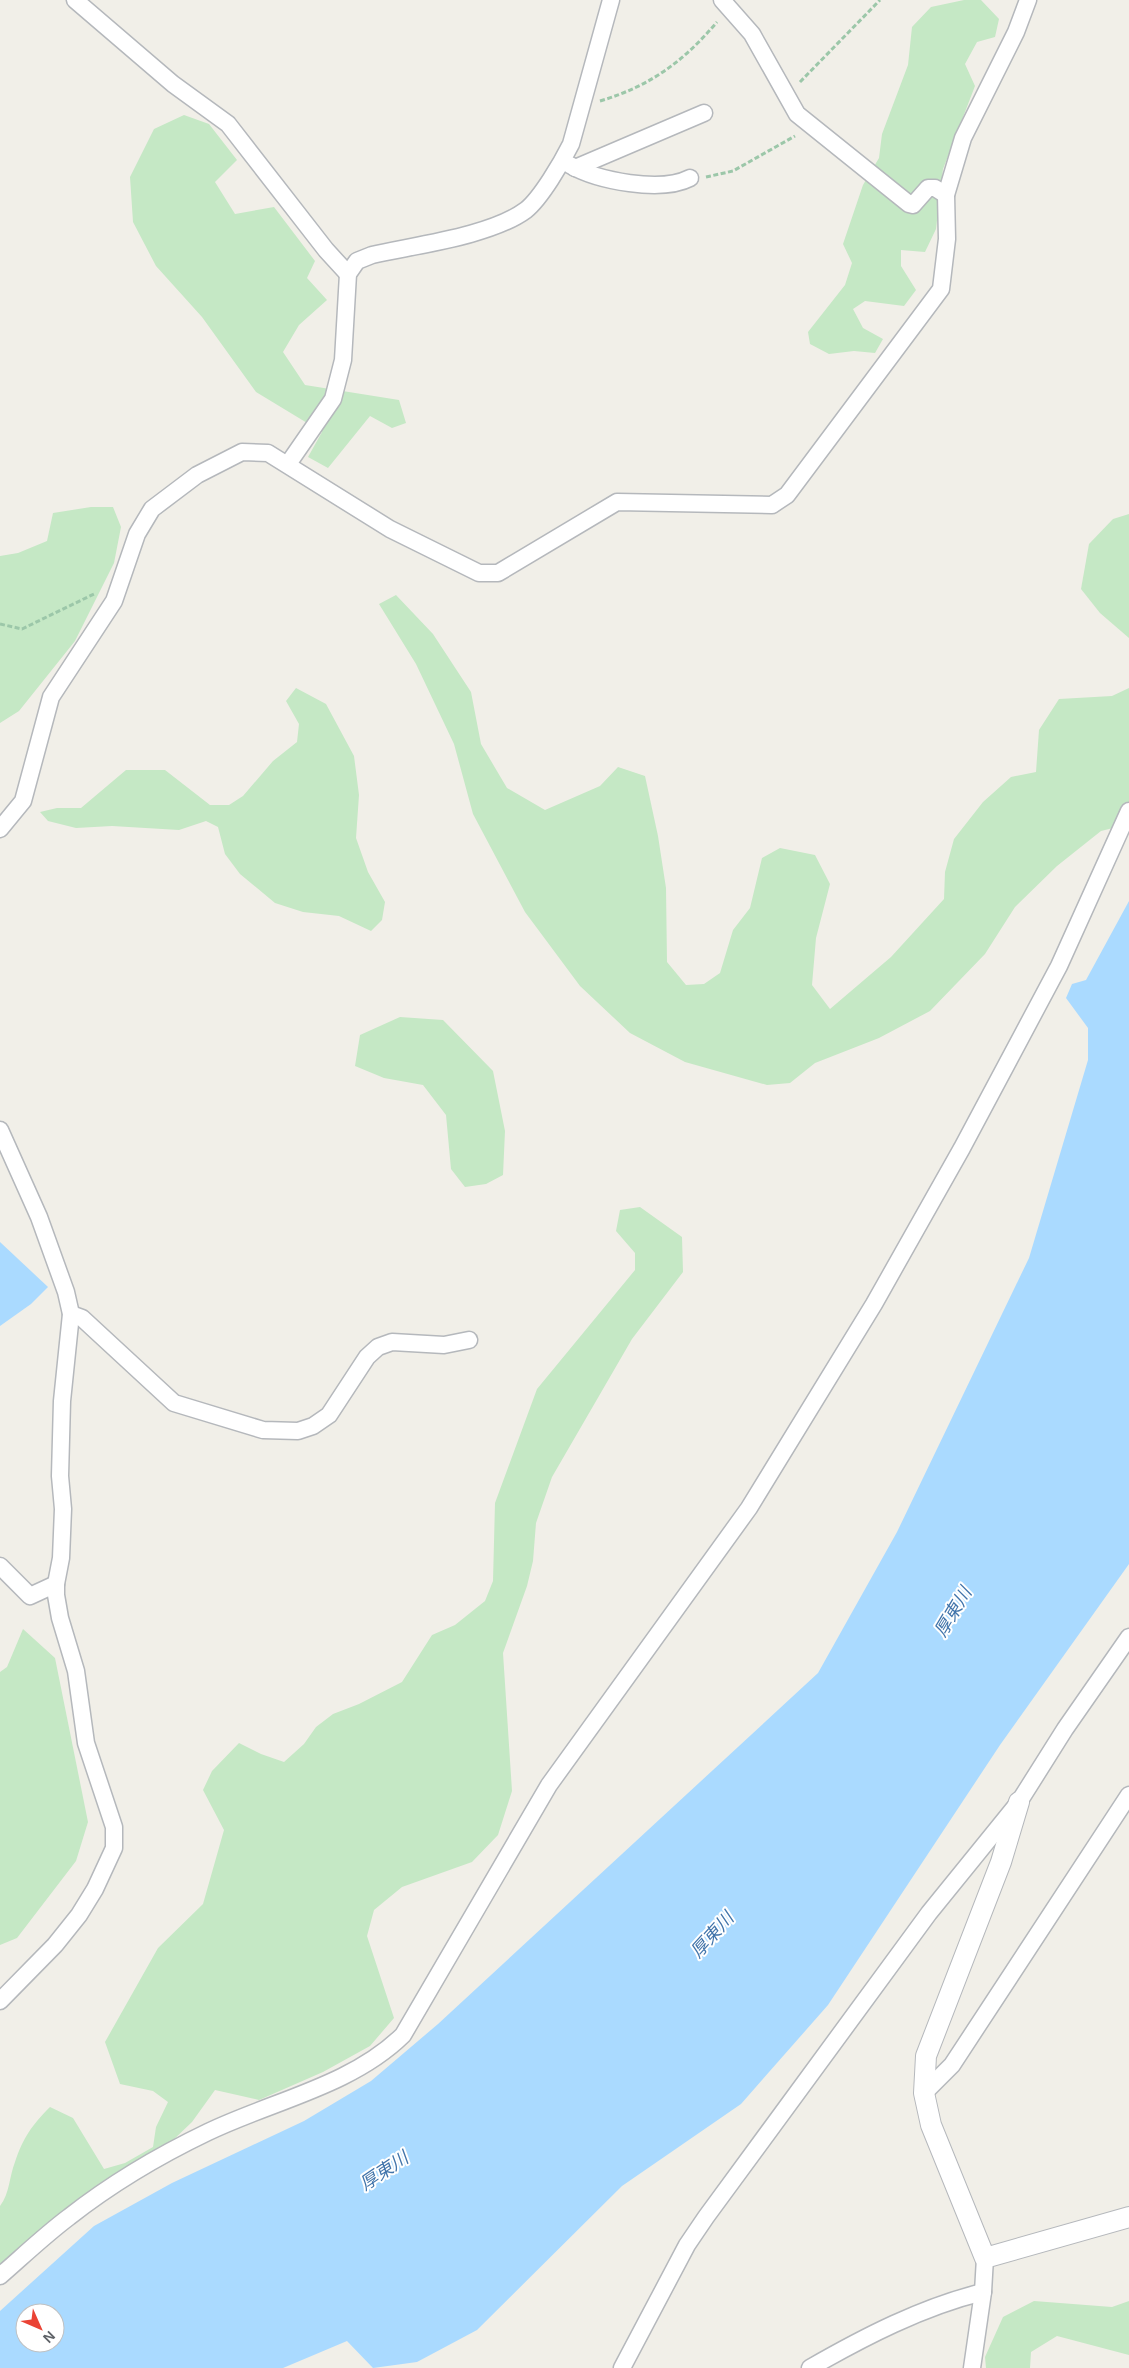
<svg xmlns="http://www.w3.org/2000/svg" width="1129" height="2368" font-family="Arial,'Noto Sans JP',sans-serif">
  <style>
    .green { fill: #c5e8c5 }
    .water { fill: #aadaff; fill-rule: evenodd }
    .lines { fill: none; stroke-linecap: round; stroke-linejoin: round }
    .minor-casing { stroke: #b5b8bc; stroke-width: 19 }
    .tertiary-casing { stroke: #b5b8bc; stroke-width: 22 }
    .path { stroke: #9cc7a9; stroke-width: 3; stroke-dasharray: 5 2.5; stroke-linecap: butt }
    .minor { stroke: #fff; stroke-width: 16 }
    .tertiary { stroke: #fff; stroke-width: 20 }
    .labels { text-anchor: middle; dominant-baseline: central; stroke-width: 4; stroke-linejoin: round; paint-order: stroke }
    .water-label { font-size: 18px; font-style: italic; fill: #4174aa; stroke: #fff }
  </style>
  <rect width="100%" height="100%" fill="#f1efe8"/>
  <g class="green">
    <polygon points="964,0 981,0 999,19 995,37 977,42 965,64 975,86 943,169 936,229 925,252 901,250 901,266 916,290 904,306 865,301 853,309 863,328 883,339 875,353 854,351 829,354 810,344 808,332 845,285 852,263 843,244 863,185 879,158 882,134 908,65 912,27 931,7"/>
    <polygon points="184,115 209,124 237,160 215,182 235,214 274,207 315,261 307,278 327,300 299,325 283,352 305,385 399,400 406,423 392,428 370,416 328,468 308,457 322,432 256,392 202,317 156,266 133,222 130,177 154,129"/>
    <polygon points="91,507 113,507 121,527 114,563 75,641 19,711 0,723 0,556 18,553 47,541 53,513"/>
    <polygon points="1129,514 1129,638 1100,613 1081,589 1089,544 1113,519"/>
    <polygon points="396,595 433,634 471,692 481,744 507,788 545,810 600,786 618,767 645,776 658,836 666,888 667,962 686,985 704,984 720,973 733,930 750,908 762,858 780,848 815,855 830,884 816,938 812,985 830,1009 891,957 944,899 945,872 954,839 983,802 1011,777 1036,772 1039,730 1059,699 1112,696 1129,688 1129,824 1101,831 1057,866 1015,907 985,954 930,1011 879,1038 815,1063 790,1083 767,1085 685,1062 630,1033 580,986 525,912 473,814 454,744 416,664 379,604"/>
    <polygon points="296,688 326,704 354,756 359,795 356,838 368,872 385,902 382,920 371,931 339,916 303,912 275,903 240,874 225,854 218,827 206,821 179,830 112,826 76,828 48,821 40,812 57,808 81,808 126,770 165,770 210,805 229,805 243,796 273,761 297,742 299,724 286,701"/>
    <polygon points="400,1017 443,1020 493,1071 505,1131 503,1175 486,1184 465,1187 451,1169 446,1115 423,1085 384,1078 355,1066 360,1035"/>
    <path d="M640 1207 682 1237 683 1272 632 1339 552 1477 536 1523 533 1561 527 1586 503 1653 512 1791 498 1835 472 1862 402 1887 374 1910 367 1936 394 2018 370 2046 323 2072 259 2100 215 2090 192 2122 169 2144 0 2268V2206C10 2193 9 2177 15 2162 23 2138 32 2125 50 2107L73 2118 104 2169 125 2163 153 2147 156 2127 168 2102 153 2091 120 2084 105 2042 158 1948 203 1904 224 1830 203 1790 212 1771 239 1743 261 1754 284 1762 304 1744 316 1727 333 1714 359 1704 402 1682 432 1635 455 1625 485 1601 493 1581 495 1503 537 1389 635 1270V1253L616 1231 620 1210Z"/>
    <polygon points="23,1629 55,1658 88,1822 76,1861 17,1938 0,1945 0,1672 7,1667"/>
    <polygon points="1034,2301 1112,2307 1129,2301 1129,2355 1057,2336 1031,2352 1030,2368 986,2368 985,2357 1003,2317"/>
  </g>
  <g class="water">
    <path d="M1129 901V1564L1000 1745 828 2005 741 2104 622 2186 477 2330 417 2362 373 2368 347 2341 283 2368H0V2311L94 2226 172 2183 304 2121 371 2081 438 2024 818 1673 897 1532 1029 1258 1088 1060V1028L1066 998 1072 984 1086 980ZM25 2313H55V2343H25Z"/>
    <polygon points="0,1242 48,1287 31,1304 0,1326"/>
  </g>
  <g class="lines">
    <g class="minor-casing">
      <g id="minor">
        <polyline points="75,0 173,84 228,124 326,250 348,274"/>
        <polyline points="722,0 752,34 797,114 909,204 913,205 928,188 935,188 946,195"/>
        <path d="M570 165C598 181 661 193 690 178"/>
        <polyline points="575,168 704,113"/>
        <path d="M288 464 333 399 343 360 348 274 357 261 372 255C416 245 491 236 526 210 541 198 562 162 571 144L611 0"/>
        <polyline points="0,829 23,801 51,697 114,601 137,534 152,509 197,475 242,452 268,453 390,529 479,573 498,573 617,502 772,505 787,495 941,289 947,239 946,195 963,138 1016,32 1028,0"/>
        <polyline points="0,1130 39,1217 66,1292 71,1314 62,1401 60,1476 63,1509 61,1558 56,1584 56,1595 60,1618 76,1671 86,1743 114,1827 114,1848 95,1889 79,1915 55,1945 0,2001"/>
        <polyline points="71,1314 82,1318 174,1403 263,1430 298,1431 313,1426 329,1415 367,1357 378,1347 392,1342 444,1345 469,1340"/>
        <polyline points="0,1566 30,1596 56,1584"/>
        <polyline points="924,2093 952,2065 1129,1795"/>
        <path d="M0 2276C23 2256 45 2235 69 2217 111 2184 160 2155 208 2132 272 2101 351 2086 403 2035L549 1785 749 1508 874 1304 962 1148 1059 966 1129 811"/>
        <polyline points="622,2368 687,2245 706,2217 929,1913 1019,1802 1065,1729 1129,1637"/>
        <path d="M810 2368C864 2337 922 2307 983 2292"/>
        <polyline points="972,2368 983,2292 985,2258"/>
      </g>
    </g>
    <g class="tertiary-casing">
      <polyline id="tertiary" points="1019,1802 1001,1862 926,2056 924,2093 931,2125 985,2258 1129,2217"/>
    </g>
    <g class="path">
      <polyline points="800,82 880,0"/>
      <path d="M600 101C650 86 683 62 717 22"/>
      <polyline points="706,177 733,171 795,136"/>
      <polyline points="0,624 22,629 96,593"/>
    </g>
    <use href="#minor" class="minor"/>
    <use href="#tertiary" class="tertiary"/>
  </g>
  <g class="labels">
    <g class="water-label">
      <text transform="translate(953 1612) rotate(-59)">厚東川</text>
      <text transform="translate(712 1935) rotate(-48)">厚東川</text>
      <text transform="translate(384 2171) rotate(-34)">厚東川</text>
    </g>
  </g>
  <g transform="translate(40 2328) rotate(135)"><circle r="24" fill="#ffffff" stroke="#bfc1c3"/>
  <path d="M0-4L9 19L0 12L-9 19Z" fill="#ea4335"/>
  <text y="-8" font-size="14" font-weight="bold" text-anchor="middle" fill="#5f6368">N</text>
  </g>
</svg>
